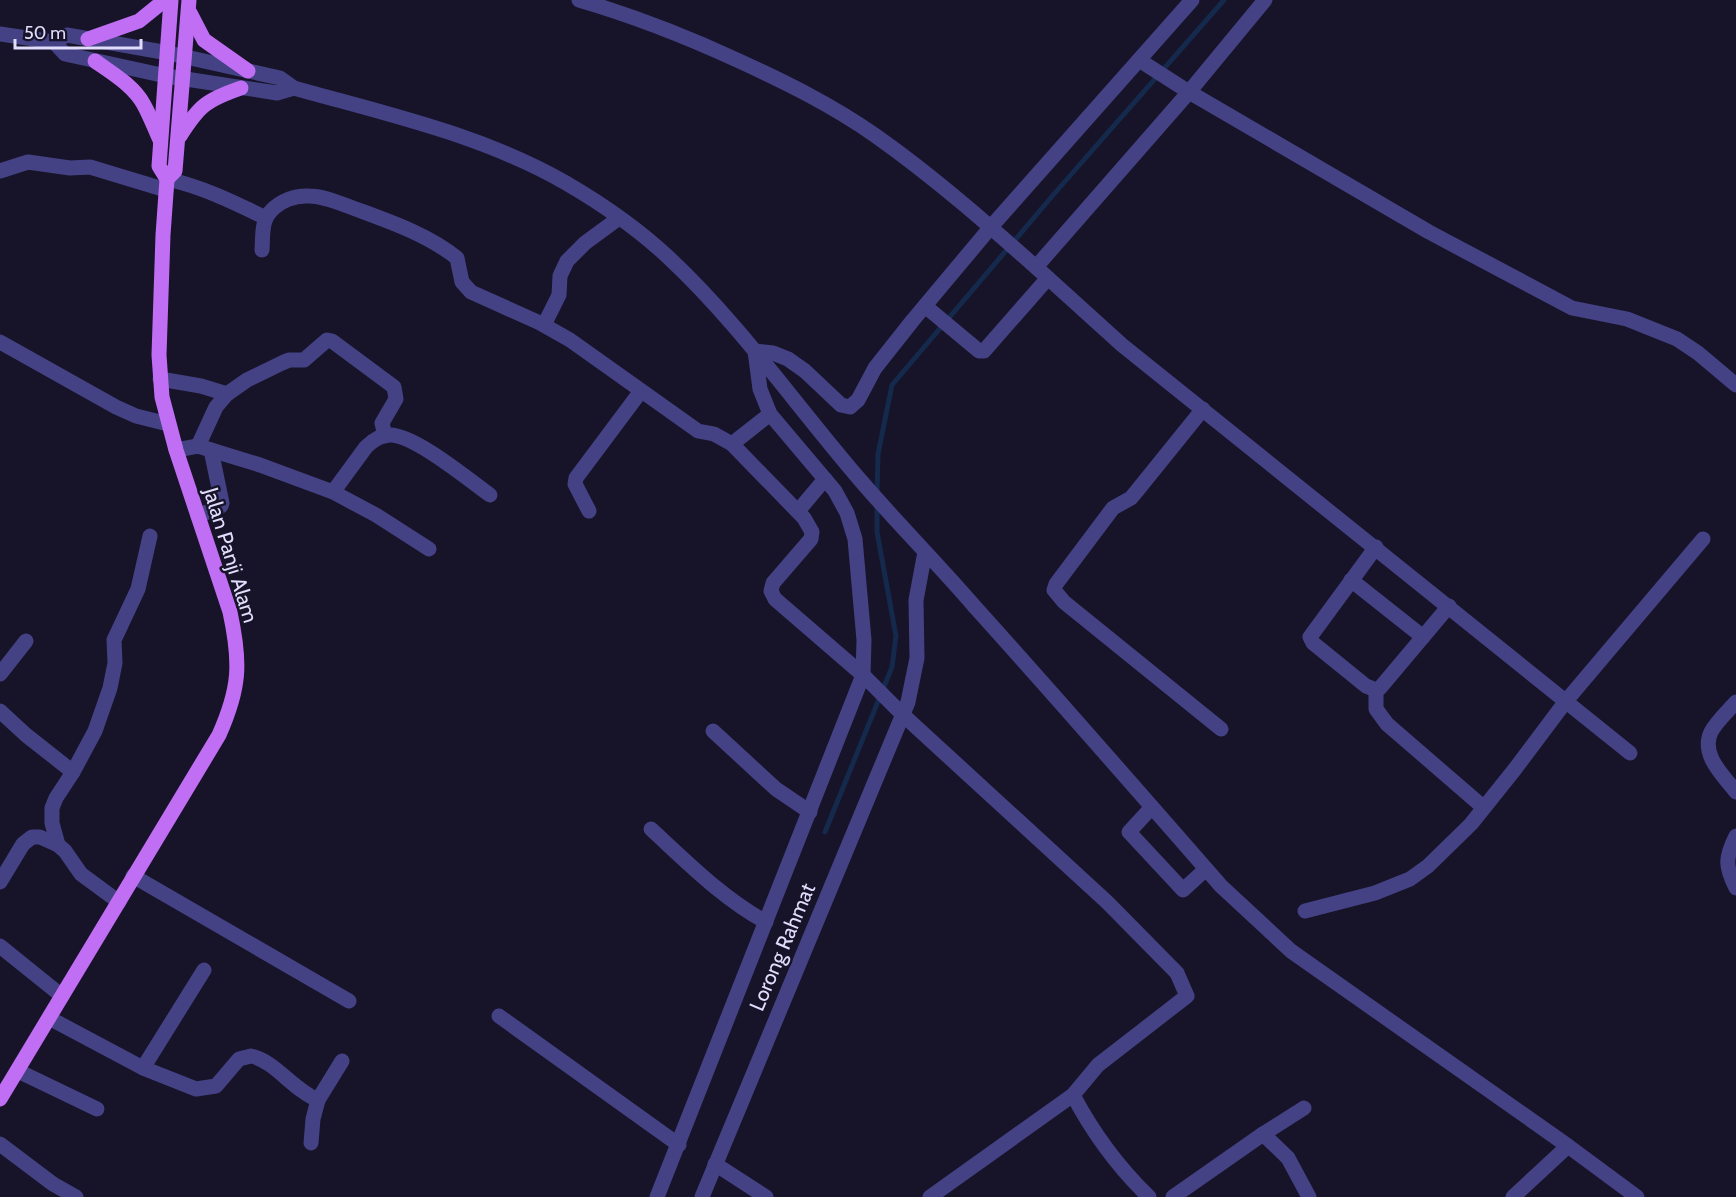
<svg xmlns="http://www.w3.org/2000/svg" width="1736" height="1197" font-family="Cabin,sans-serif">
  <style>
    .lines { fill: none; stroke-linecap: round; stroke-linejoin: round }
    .stream { stroke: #14294c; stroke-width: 5 }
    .minor { stroke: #444284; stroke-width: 15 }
    .major { stroke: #c06ef3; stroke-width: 15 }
    .labels { text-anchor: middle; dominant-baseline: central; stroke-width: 5; stroke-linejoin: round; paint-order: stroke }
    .street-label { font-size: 21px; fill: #e1ddfc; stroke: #171329 }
  </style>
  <rect width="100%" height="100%" fill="#171329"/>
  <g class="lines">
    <g class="stream">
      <polyline points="877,494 878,454 892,385 1054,194 1224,0"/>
      <polyline points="825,832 892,667 896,636 877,532 877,504"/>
    </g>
    <g class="minor">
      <path d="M579 0C634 16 685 36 737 60 785 82 832 105 876 136 937 179 993 229 1048 278L984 351H979L925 306"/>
      <path d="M0 34 54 42 67 35 168 53 280 78 294 88C386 114 483 135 566 183 602 204 638 229 668 257 740 324 797 407 861 481 898 524 938 564 975 607 1058 699 1139 792 1221 886L1291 951 1568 1146 1637 1197"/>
      <polyline points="54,42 65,54 166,76 277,93 294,88"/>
      <polyline points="1139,60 1189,92 1429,232 1572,308 1627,319 1677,339 1698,353 1736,385"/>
      <polyline points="0,171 28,162 70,168 90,167 166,190"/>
      <path d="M167 179C203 187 233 202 266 218"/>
      <path d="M262 250C263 237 261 221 271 211 280 201 295 195 309 196 324 196 339 203 353 208 388 221 427 234 457 258L462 282 471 292 540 323 570 340 698 431 714 434 732 444 804 518 812 532 811 539 773 583 771 591 775 599 863 675 902 714 1107 902 1177 973 1187 996 1098 1065 1073 1095C1093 1133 1118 1167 1149 1197"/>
      <polyline points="1036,267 1189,92 1265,0"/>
      <polyline points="1048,278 1122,345 1630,753"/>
      <polyline points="544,325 559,295 560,276 567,261 585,243 619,218"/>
      <polyline points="0,342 116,407 136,416 168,424"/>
      <polyline points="160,379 201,386 227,394"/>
      <polyline points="1203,409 1136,492 1131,498 1113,508 1056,584 1054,590 1064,602 1221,729"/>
      <polyline points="732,444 770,414"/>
      <polyline points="198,446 216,407 227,394 247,380 282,363 289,360 304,360 327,340 332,341 394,387 396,399 382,423 385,436"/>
      <polyline points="176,450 198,446 260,465 333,492 376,515 429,549"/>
      <path d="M333 492 366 447C372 441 381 435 390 435 415 435 469 480 490 495"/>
      <polyline points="589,511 575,484 576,478 641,391"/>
      <polyline points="798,511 825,479"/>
      <polyline points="198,516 221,506 222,503 211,450"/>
      <polyline points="1376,547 1310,637 1313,643 1366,686 1376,690 1380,688 1449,606"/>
      <polyline points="1351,580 1423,637"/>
      <polyline points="0,674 26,641"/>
      <polyline points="1376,690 1376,709 1387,724 1483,807"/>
      <path d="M1736 702C1728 711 1716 722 1711 732 1700 755 1724 776 1736 792"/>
      <polyline points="0,711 26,735 73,772"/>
      <polyline points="713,731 776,789 810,812"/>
      <polyline points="1152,807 1129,832 1183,890 1206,869"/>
      <path d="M651 829C687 862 722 898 766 922"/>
      <path d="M1736 836C1725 858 1725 866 1736 888"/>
      <polyline points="58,845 52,823 52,808 56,798 73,772 95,731 110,688 115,663 114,640 138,589 150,536"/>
      <polyline points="133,876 349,1001"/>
      <polyline points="0,882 23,844 32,837 40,837 58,845 65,851 81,874 119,902"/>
      <polyline points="1305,911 1375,893 1410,879 1428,866 1471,824 1515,769 1566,701 1703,539"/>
      <polyline points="0,946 62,996"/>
      <polyline points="499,1016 679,1145"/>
      <path d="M49 1018 143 1068 196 1089 216 1086 239 1059 251 1056C275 1061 293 1090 318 1100L342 1061"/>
      <polyline points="143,1068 204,970"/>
      <polyline points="18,1071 97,1109"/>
      <polyline points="1263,1134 1304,1108"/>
      <polyline points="311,1143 313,1119 318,1100"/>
      <polyline points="0,1144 53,1184 76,1197"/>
      <polyline points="715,1164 766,1197"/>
      <polyline points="657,1197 863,675 864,640 855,539 847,513 835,491 770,414 760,389 755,351 773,353 788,359 805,371 841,405 850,407 858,400 875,368 913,320 990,228 1192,0"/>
      <polyline points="702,1197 908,702 917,658 916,600 925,552"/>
      <polyline points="930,1197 1073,1095"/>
      <polyline points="1173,1197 1263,1134 1288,1158 1309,1197"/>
      <polyline points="1513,1197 1568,1146"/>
    </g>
    <g class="major">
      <polyline points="190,13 204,40 248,71"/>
      <polyline points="88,39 139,21 165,0"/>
      <path d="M95 61C112 73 134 86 144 105 150 116 155 129 160 140"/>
      <path d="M180 136C199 106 206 100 241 88"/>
      <polyline points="167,179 175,171 189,0"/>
      <path d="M0 1099 219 735C240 688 241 663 230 612L176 450 162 397 159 355 163 235 167 179 159 166 171 0"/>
    </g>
  </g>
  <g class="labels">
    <g class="street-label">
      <text transform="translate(231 555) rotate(73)">Jalan Panji Alam</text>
      <text transform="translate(782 947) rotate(-67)">Lorong Rahmat</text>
    </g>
  </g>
  <path d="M15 39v9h126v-9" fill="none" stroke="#e1ddfc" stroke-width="3"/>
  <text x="24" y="39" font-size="18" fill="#e1ddfc" stroke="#171329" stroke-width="4.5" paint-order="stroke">50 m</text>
</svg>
